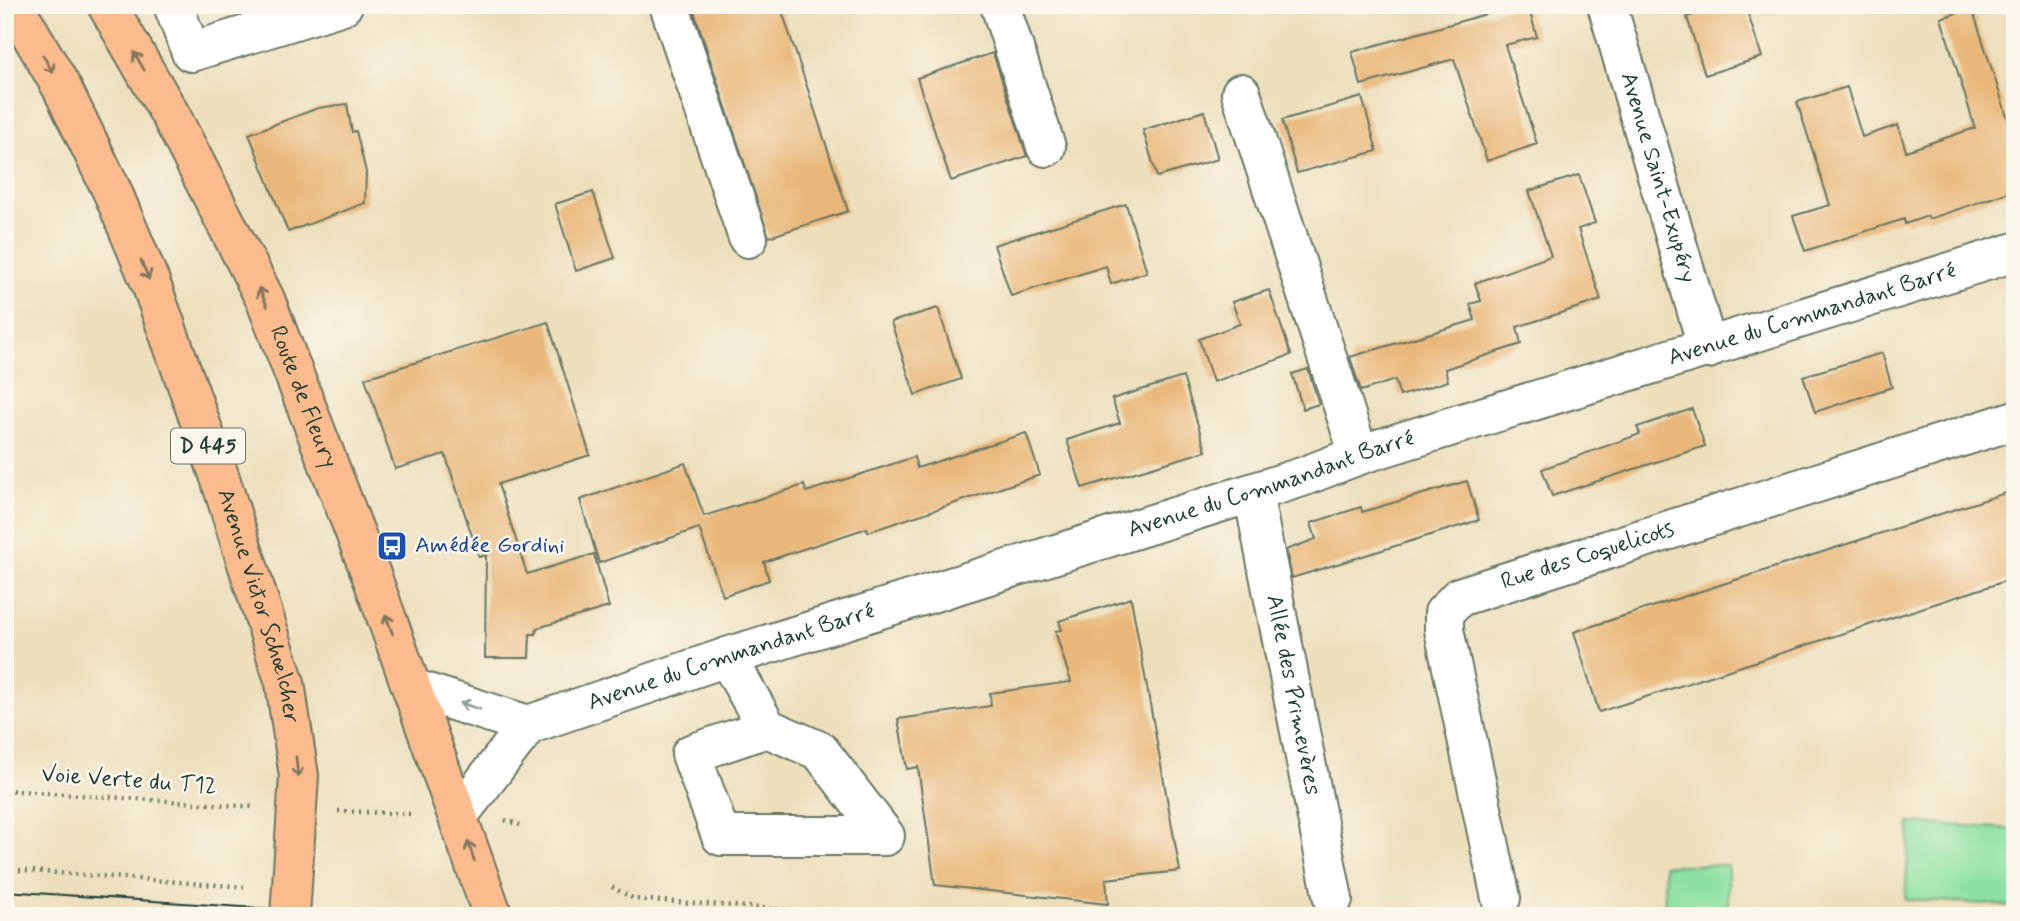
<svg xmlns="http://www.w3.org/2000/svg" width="2020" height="921" font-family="Mynerve,sans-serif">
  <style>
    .green { fill: #8de1a2; stroke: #568f6b; stroke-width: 2 }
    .building { fill: #e9b779 }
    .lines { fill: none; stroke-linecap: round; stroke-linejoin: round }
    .minor-casing { stroke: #677664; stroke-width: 42 }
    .major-casing { stroke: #677664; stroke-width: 42 }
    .path { stroke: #677664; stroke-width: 4.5; stroke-dasharray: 2 5; stroke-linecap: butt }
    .minor { stroke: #fff; stroke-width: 38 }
    .major { stroke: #fbbb8d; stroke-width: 38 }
    .tram { stroke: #1f3d34; stroke-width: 2 }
    .oneway { stroke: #82765c }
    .oneway2 { stroke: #8f9e9a }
    .labels { text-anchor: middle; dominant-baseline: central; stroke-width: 5; stroke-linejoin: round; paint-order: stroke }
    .shield { fill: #fbf7ec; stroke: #61756b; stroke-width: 2 }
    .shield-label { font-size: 21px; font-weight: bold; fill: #1f3d34 }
    .street-label { font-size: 23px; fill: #1f3d34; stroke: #fbf7ec }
    .transit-label { font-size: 23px; fill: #164399; stroke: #fbf7ec; text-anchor: start }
  </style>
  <rect width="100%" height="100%" fill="#fbf7ec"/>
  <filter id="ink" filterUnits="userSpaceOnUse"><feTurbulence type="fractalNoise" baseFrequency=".0143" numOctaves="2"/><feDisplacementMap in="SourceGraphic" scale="14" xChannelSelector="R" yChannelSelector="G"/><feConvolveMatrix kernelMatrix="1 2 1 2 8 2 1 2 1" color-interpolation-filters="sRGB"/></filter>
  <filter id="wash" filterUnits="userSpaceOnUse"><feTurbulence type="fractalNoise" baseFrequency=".00686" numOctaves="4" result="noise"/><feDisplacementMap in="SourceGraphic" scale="28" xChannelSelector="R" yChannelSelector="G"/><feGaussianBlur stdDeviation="1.57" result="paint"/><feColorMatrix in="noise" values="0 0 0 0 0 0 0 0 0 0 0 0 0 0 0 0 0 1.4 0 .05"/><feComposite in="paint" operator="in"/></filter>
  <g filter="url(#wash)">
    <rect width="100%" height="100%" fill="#eddfbc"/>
    <g class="green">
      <polygon points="1910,823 2015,829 2015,906 1905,899"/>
      <polygon points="1664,865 1728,865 1728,909 1665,909"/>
    </g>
    <g id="blocks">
      <g class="building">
        <polygon points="692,5 780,5 848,211 769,237"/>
        <polygon points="1518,5 1528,5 1537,37 1505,45 1537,144 1487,161 1454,59 1361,85 1352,52"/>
        <polygon points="1722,5 1745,5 1762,57 1705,75 1687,17"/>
        <polygon points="1972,8 2015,141 2015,190 1929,219 1928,216 1905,224 1904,219 1805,251 1793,216 1830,205 1797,102 1847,87 1862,137 1898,125 1906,151 1975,128 1941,18"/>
        <polygon points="993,53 1027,156 951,181 917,78"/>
        <polygon points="1362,97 1377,151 1297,173 1282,120"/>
        <polygon points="347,104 352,132 356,131 366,172 365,203 288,232 249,134 318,108"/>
        <polygon points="1204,111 1218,159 1157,177 1143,130"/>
        <polygon points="1579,175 1595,223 1578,229 1601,300 1517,327 1521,344 1445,369 1448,381 1400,396 1395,380 1361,391 1350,357 1475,320 1470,304 1481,301 1475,283 1551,256 1529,191"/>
        <polygon points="593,192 615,258 576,271 555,204"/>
        <polygon points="1126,204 1147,272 1111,284 1106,266 1011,296 994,245"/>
        <polygon points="1269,290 1291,355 1213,382 1199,339 1240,324 1232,302"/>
        <polygon points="938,308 961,379 915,395 891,322"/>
        <polygon points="548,322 590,455 498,484 527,574 594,554 609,607 537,628 536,634 530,634 529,658 485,658 486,555 479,557 445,454 395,469 365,378"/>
        <polygon points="1882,353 1892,387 1815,412 1803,376"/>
        <polygon points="1308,369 1319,404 1303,409 1292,374"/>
        <polygon points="1183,377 1206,451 1082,488 1067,440 1120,423 1112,399"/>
        <polygon points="1692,409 1705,446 1552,496 1542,469 1640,434 1637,427"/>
        <polygon points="1026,433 1040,475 868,532 867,528 764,562 769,580 723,596 699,528 599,563 580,500 685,463 704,516 804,485 806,492 914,457 917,468"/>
        <polygon points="1467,481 1479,520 1292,578 1286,550 1316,539 1311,523 1361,507 1362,512"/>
        <polygon points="2015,490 2015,578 1599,712 1574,632"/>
        <polygon points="1131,598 1180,871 1106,879 1108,904 935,885 918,767 907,769 898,719 991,706 990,693 1071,682 1055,631 1062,630 1059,621"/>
      </g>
    </g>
  </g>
  <g filter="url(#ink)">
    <use href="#blocks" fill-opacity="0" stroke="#677664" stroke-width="2"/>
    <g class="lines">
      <g class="minor-casing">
        <g id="minor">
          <polyline points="173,5 191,52 343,5"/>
          <polyline points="669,5 748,238"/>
          <polyline points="1000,5 1046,147"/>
          <path id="s1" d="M1607 5 1708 349"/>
          <polyline points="1241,93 1359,455"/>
          <path id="s2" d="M1253 493 1333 899"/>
          <polyline points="727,657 767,728"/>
          <polyline points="412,688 528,725"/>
          <polygon points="767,728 820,751 885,836 721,836 691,754"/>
          <path id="s3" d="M458 816 528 725 727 657 1302 477 1359 455 2015 252"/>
          <path id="s4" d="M1501 898 1444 630V613L1459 597 2015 420"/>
        </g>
      </g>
      <g class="major-casing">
        <g id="major">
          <path id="s5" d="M14 5 62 88 113 193 151 284 219 475 285 683 299 776 290 916"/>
          <path id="s6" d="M107 5 171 116 265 299 372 577 493 916"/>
        </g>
      </g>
      <g class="path">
        <polyline points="5,790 256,807"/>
        <polyline points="338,811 413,814"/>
        <polyline points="505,820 520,825"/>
        <polyline points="5,869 244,887"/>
        <polyline points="612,887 634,899 876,916"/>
      </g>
      <use href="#minor" class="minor"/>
      <use href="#major" class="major"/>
      <g class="tram">
        <polyline points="5,891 375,916"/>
        <polyline points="5,909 109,916"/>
      </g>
    </g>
    <defs><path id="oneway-shaft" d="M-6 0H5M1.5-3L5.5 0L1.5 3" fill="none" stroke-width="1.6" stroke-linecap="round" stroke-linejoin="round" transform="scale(1.75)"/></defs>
    <g class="oneway">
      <use href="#oneway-shaft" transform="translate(139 61) rotate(-120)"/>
      <use href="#oneway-shaft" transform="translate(48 64) rotate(60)"/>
      <use href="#oneway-shaft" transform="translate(145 270) rotate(67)"/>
      <use href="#oneway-shaft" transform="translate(263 297) rotate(-115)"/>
      <use href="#oneway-shaft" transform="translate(389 624) rotate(-110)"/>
      <use href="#oneway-shaft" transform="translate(297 767) rotate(84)"/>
      <use href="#oneway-shaft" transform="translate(471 851) rotate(-109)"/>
    </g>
    <use class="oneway2" href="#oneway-shaft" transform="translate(470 706) rotate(-162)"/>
  </g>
  <defs>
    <g id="bus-square" transform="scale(1.575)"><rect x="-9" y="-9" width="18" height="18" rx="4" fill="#1a4fb4" stroke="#fbf7ec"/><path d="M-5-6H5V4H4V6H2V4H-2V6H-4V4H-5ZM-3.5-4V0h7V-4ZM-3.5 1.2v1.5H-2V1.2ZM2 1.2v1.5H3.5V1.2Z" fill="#fff"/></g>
  </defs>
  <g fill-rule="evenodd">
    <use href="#bus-square" x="392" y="546"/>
  </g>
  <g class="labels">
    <rect class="shield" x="171" y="428.5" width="74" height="35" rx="5"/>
    <g class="shield-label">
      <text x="208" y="446">D 445</text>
    </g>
    <g class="street-label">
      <text stroke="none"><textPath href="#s1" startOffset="180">Avenue Saint-Exupéry</textPath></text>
      <text stroke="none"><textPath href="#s3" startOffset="1463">Avenue du Commandant Barré</textPath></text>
      <text stroke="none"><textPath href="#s6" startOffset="439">Route de Fleury</textPath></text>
      <text stroke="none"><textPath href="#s3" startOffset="896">Avenue du Commandant Barré</textPath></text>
      <text stroke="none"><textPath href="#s4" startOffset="448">Rue des Coquelicots</textPath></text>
      <text stroke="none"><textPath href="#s5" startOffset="651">Avenue Victor Schœlcher</textPath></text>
      <text stroke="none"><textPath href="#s3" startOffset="329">Avenue du Commandant Barré</textPath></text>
      <text stroke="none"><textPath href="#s2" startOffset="206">Allée des Primevères</textPath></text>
      <text transform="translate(129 781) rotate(4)">Voie Verte du T12</text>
    </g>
    <g class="transit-label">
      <text x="415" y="546">Amédée Gordini</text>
    </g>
  </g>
  <rect width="2020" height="921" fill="none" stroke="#fbf7ec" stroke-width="28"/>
</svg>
